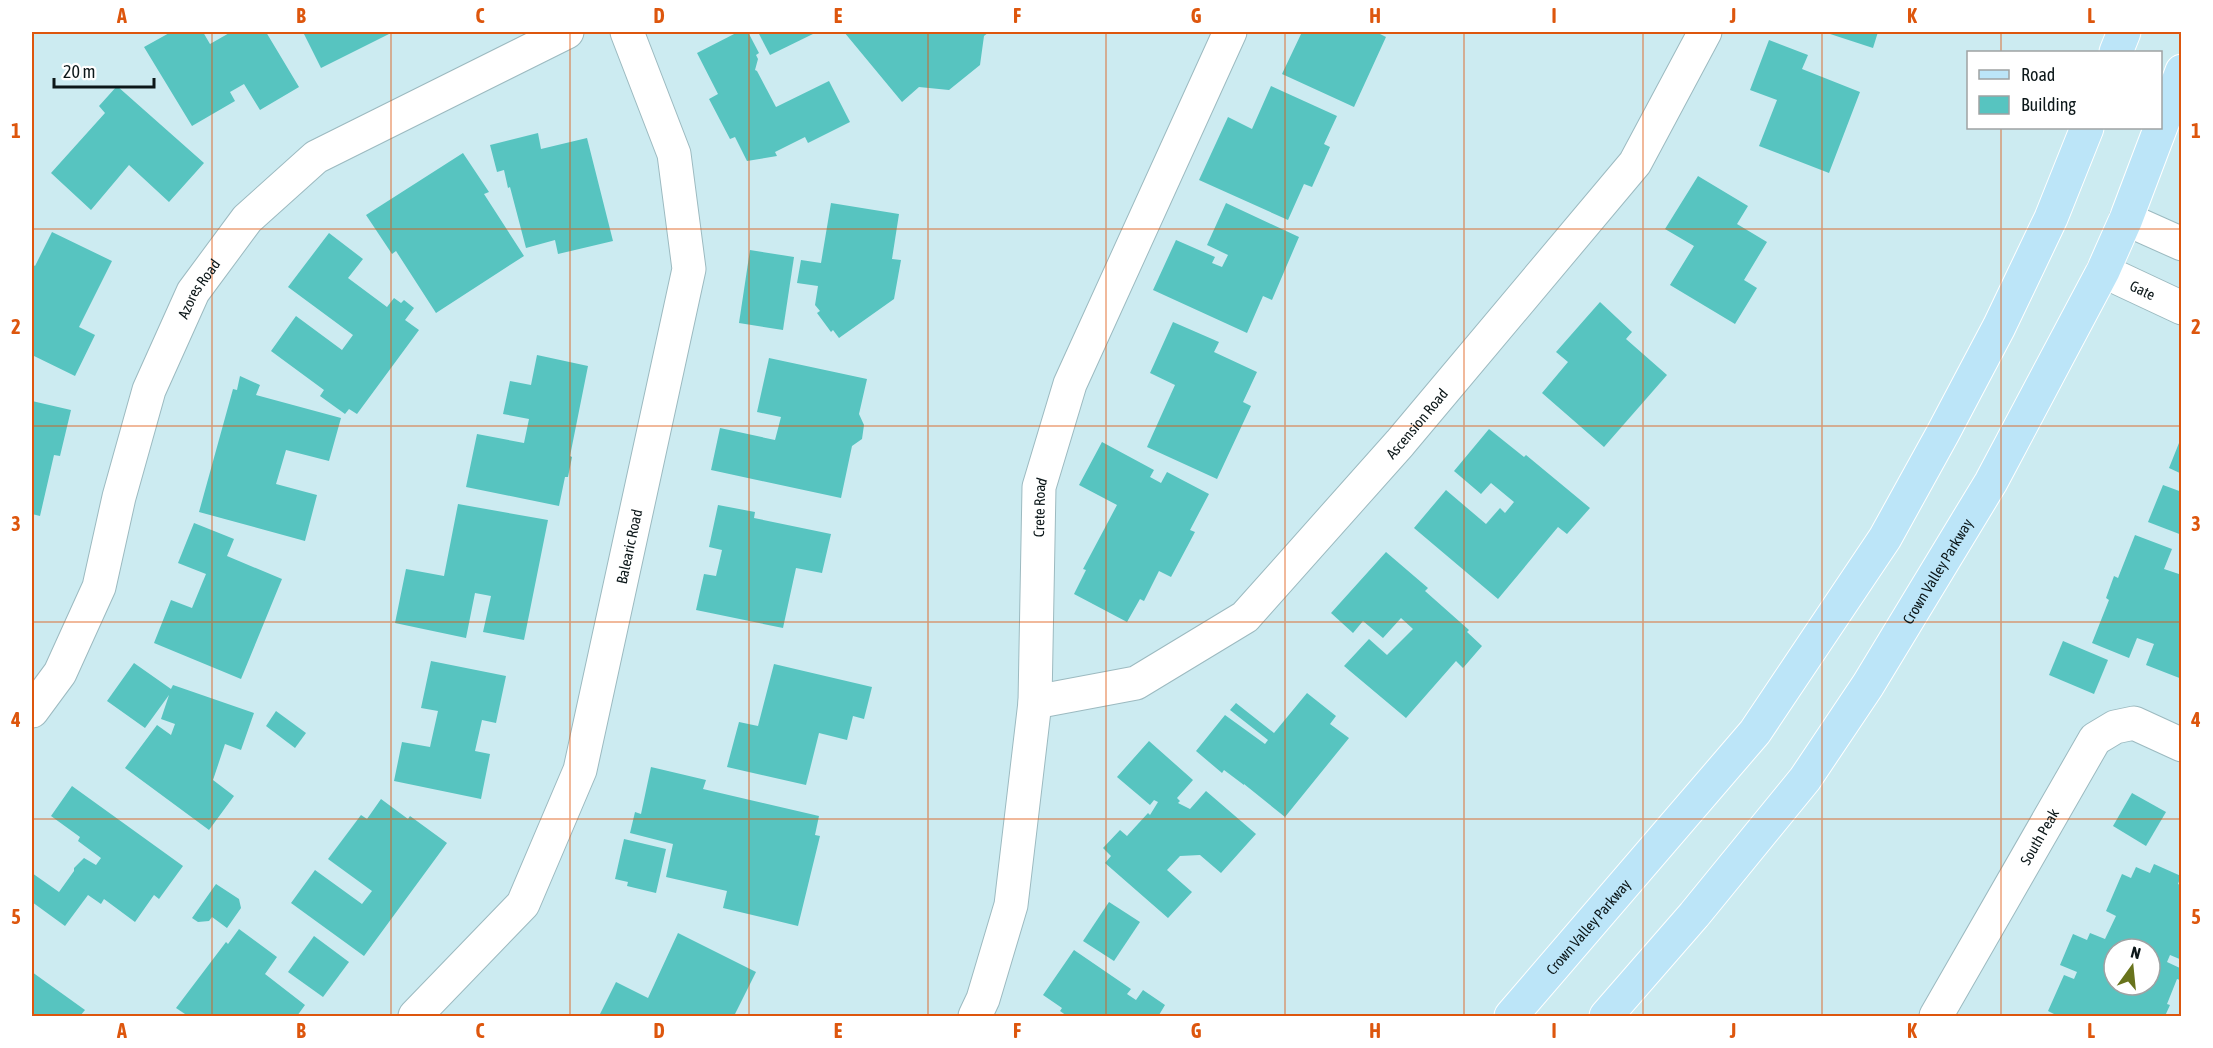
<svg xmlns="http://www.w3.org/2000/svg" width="2213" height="1048" font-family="'Asap Condensed',sans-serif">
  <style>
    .building { fill: #57c4c0; fill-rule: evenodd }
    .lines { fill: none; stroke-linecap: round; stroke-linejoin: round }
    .minor-casing { stroke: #9cbac0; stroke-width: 35 }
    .primary-casing { stroke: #fff; stroke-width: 35 }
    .minor { stroke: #fff; stroke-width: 33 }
    .primary { stroke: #bce5f8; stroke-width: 33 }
    .grid { fill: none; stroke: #dd560d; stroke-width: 1.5; stroke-opacity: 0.55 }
    .labels { text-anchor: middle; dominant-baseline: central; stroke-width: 4.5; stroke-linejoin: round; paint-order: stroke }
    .street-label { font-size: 15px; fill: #0c1719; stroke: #fff }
    .neatline { fill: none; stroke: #dd560d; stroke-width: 2 }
    .grid-label { font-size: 20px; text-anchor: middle; font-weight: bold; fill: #dd560d }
  </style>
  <rect width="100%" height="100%" fill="#ccebf1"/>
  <g class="building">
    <polygon points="171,32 203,32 210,44 231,32 266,32 299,87 260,110 244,84 230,92 235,101 192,126 144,47"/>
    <polygon points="303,32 393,32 321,68"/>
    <polygon points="738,32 748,32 759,53 756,55 758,59 755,70 757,71 776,107 829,81 850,122 808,143 805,137 775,152 777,156 747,161 735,137 730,139 709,99 718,94 697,53"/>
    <polygon points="758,32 817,32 770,55"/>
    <polygon points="844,32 989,32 984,36 980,65 949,90 919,87 902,102"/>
    <polygon points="1302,32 1379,32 1378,33 1386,37 1354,107 1282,74"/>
    <polygon points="1824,32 1878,32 1873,48"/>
    <polygon points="1769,40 1808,55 1802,69 1860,92 1829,173 1759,146 1777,100 1750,90"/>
    <polygon points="117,86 204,163 169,202 129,165 91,210 51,173 105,113 99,106"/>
    <polygon points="1271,86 1337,116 1324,144 1330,147 1312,187 1304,184 1288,220 1199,180 1228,117 1252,129"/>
    <polygon points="538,133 541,149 587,138 613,241 558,254 555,240 526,248 510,187 508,188 504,170 497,172 490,145"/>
    <polygon points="463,153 489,192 484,194 524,256 436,313 396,251 392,254 366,215"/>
    <polygon points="1698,176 1748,206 1737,224 1767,242 1744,280 1757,288 1735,324 1670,285 1694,246 1665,229"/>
    <polygon points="831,203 899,214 892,259 901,260 894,299 839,338 833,330 831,332 817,313 820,311 815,305 818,286 797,283 801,260 821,263"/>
    <polygon points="1226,203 1299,237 1272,300 1263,296 1247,333 1153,290 1176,240 1215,257 1212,263 1222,267 1228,255 1207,245"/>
    <polygon points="52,232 112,261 79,327 95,335 75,376 32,355 32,264 35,266"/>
    <polygon points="329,233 363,259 348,278 387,307 394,298 401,303 404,300 414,308 405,320 419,330 357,414 349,409 345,414 320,396 324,390 271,351 296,316 342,350 353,335 288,287"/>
    <polygon points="750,250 794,257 783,330 739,323"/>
    <polygon points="1600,302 1632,332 1626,339 1667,375 1604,447 1542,393 1568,362 1556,352"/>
    <polygon points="1173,322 1219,342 1214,352 1257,372 1243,402 1251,406 1217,479 1147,447 1175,385 1150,373"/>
    <polygon points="537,355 588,366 570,456 572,457 568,477 565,477 559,506 466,487 477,434 524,443 529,419 503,414 510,381 531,385"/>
    <polygon points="769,358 867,379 859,414 864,425 862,439 852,446 841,498 711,470 720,428 775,440 781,417 757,412"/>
    <polygon points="240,376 260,385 256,395 341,418 329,461 286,450 276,484 317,495 305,541 199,512 233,389 237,390"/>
    <polygon points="32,401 71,410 60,456 54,455 40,516 32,514"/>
    <polygon points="1489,429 1524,457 1526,455 1590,508 1567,534 1558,527 1498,599 1414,528 1446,490 1486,524 1500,508 1505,513 1514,502 1491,483 1481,494 1454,471"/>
    <polygon points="2181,438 2182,438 2182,474 2169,468"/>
    <polygon points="1102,442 1154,470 1150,477 1161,483 1167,472 1209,494 1190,530 1195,532 1171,577 1159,571 1144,601 1140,599 1127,622 1074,594 1086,570 1083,569 1117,505 1079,485"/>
    <polygon points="2163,485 2182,492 2182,535 2148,522"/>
    <polygon points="458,504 548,520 524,640 483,632 491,596 475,593 466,638 395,623 406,569 444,576"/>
    <polygon points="718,505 755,512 754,518 831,534 822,573 796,568 783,628 696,610 704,574 716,576 722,550 709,547"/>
    <polygon points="194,523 234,539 227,556 282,579 241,679 154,643 171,600 192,608 206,574 178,563"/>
    <polygon points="2135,535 2172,549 2164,569 2182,575 2182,679 2146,665 2154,644 2137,638 2129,658 2092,643 2109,600 2106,598 2114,576 2118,578"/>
    <polygon points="1386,552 1428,588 1425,591 1469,630 1467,632 1482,646 1463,668 1456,661 1406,718 1344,666 1369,639 1387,655 1413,629 1401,618 1383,638 1363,621 1353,633 1331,613"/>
    <polygon points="2063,641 2108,660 2094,694 2049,675"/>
    <polygon points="431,661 506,676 496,723 482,720 475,751 490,754 481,799 394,781 402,742 430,747 438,711 421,708"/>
    <polygon points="134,663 171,689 173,685 254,713 241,750 225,744 213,780 234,796 209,830 125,768 157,725 171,735 175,724 161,719 169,695 145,728 107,701"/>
    <polygon points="774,664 872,687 864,719 853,716 847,740 819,733 806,785 727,767 739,722 758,726"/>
    <polygon points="1307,693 1336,716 1330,724 1349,738 1285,817 1244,784 1244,785 1224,770 1222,773 1196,751 1225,715 1265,744 1268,740 1230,710 1236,703 1274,733"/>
    <polygon points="276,711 306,733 295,748 266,726"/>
    <polygon points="1149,741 1193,780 1177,798 1180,801 1178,803 1190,809 1206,791 1256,834 1221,873 1200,855 1180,856 1167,870 1192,892 1168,918 1105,863 1111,856 1103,848 1120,830 1127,836 1148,813 1150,815 1158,802 1154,800 1150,805 1117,777"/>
    <polygon points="651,767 706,780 703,789 819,816 815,835 820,836 798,926 723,908 727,891 666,877 673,844 630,833 635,812 641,814"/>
    <polygon points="72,786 183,866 159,899 154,895 135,922 104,899 101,904 88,895 65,926 32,902 32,873 59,892 74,871 74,868 84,858 96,865 101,858 78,841 80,837 51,816"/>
    <polygon points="2132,793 2166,812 2146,846 2113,826"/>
    <polygon points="381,799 408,819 410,816 447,843 364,956 291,903 315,870 362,904 372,891 328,859 361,815 367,819"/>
    <polygon points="624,839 666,849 656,893 627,886 628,882 615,879"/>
    <path d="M2154 864 2181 876 2178 884 2182 886V960L2170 955 2167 962 2182 969V977L2180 980 2177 979 2167 1004 2170 1005 2165 1016H2058L2048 1011 2064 975 2074 979 2077 972 2060 965 2073 934 2087 940 2090 933 2105 939 2116 916 2106 911 2122 874 2131 878 2136 867 2150 873ZM2114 949H2150V985H2114Z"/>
    <polygon points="216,884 239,899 241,908 227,928 212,917 209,921 198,922 192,918"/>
    <polygon points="1109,902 1140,922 1114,961 1083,941"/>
    <polygon points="239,929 277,957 265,974 305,1005 297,1016 188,1016 176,1008 226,942 228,944"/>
    <polygon points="678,933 756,972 734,1016 599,1016 616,982 648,998"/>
    <polygon points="314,936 349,962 323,997 288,972"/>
    <polygon points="1074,950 1131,989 1127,994 1136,1000 1143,990 1165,1005 1159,1015 1161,1016 1067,1016 1060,1011 1062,1008 1043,995"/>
    <polygon points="32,972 85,1010 80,1016 32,1016"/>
  </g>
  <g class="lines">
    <g class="minor-casing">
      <g id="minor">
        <polyline points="2126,219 2182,244"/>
        <path id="s1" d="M2103 271 2182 308"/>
        <path id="s2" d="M1035 702 1136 683 1245 617 1400 443 1635 163 1705 32"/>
        <path id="s3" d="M32 711 60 673 99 587 119 497 149 390 193 292 247 219 316 157 567 32"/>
        <path id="s4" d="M415 1016 523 904 580 770 689 269 674 154 627 32"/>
        <path id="s5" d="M975 1016 983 999 1011 905 1035 702 1039 487 1070 384 1230 32"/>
        <path id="s6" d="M1936 1016 2095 739 2115 727 2134 723 2182 745"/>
      </g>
    </g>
    <g class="primary-casing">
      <g id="primary">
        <polyline points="2116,52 2124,32"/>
        <path id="s7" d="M1511 1016 1755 732 1885 538 1943 433 1999 327 2051 218 2087 128"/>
        <path id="s8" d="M1606 1016 1694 915 1805 779 1868 685 1991 482 2103 271 2126 219 2182 71"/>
      </g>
    </g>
    <use href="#minor" class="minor"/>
    <use href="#primary" class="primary"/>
  </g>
  <path class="grid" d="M212 32V1016M391 32V1016M570 32V1016M749 32V1016M928 32V1016M1106 32V1016M1285 32V1016M1464 32V1016M1643 32V1016M1822 32V1016M2001 32V52M2001 128V1016M32 229H2182M32 426H2182M32 622H2182M32 819H2182"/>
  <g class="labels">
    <g class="street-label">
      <text stroke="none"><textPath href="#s3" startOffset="458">Azores Road</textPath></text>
      <text stroke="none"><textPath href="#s1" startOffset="44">Gate</textPath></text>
      <text stroke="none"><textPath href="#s2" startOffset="489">Ascension Road</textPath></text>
      <text stroke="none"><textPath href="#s5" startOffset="516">Crete Road</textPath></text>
      <text stroke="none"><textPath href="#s4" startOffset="530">Balearic Road</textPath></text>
      <text stroke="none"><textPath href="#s8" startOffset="556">Crown Valley Parkway</textPath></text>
      <text stroke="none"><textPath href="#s6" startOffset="207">South Peak</textPath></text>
      <text stroke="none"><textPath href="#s7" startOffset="118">Crown Valley Parkway</textPath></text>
    </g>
  </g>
  <rect width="2213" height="1048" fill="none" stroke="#ffffff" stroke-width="66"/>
  <rect x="1967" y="51" width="195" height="78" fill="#ffffff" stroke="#9ea2a3" stroke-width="1.5"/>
  <rect x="1979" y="70" width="30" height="9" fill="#bce5f8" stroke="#9ea2a3" stroke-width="1.5"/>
  <text x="2021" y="81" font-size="18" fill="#0c1719">Road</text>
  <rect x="1979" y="96" width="30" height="18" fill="#57c4c0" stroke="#9ea2a3" stroke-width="1.5"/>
  <text x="2021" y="111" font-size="18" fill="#0c1719">Building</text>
  <g transform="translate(2132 967) rotate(15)"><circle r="28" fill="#ffffff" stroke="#9ea2a3" stroke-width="1.5"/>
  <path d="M0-4.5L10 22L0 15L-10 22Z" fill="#68731c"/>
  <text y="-9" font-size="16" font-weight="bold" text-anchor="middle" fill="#0c1719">N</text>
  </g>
  <path d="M54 78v9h100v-9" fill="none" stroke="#0c1719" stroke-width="3"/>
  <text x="63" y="78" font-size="18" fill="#0c1719" stroke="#ffffff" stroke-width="4.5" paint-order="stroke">20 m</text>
  <rect x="33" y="33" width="2147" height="982" class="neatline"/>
  <g class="grid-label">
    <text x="122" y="23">A</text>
    <text x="301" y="23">B</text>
    <text x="480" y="23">C</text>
    <text x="659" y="23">D</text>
    <text x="838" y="23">E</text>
    <text x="1017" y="23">F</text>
    <text x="1196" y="23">G</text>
    <text x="1375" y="23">H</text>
    <text x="1554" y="23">I</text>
    <text x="1733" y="23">J</text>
    <text x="1912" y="23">K</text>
    <text x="2091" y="23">L</text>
    <text x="16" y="138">1</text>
    <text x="2196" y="138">1</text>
    <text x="16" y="334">2</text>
    <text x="2196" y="334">2</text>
    <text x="16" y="531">3</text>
    <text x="2196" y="531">3</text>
    <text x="16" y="727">4</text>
    <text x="2196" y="727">4</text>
    <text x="16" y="924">5</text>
    <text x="2196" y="924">5</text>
    <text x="122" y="1038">A</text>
    <text x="301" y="1038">B</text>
    <text x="480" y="1038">C</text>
    <text x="659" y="1038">D</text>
    <text x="838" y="1038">E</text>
    <text x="1017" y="1038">F</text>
    <text x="1196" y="1038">G</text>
    <text x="1375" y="1038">H</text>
    <text x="1554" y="1038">I</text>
    <text x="1733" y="1038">J</text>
    <text x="1912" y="1038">K</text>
    <text x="2091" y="1038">L</text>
  </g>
</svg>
